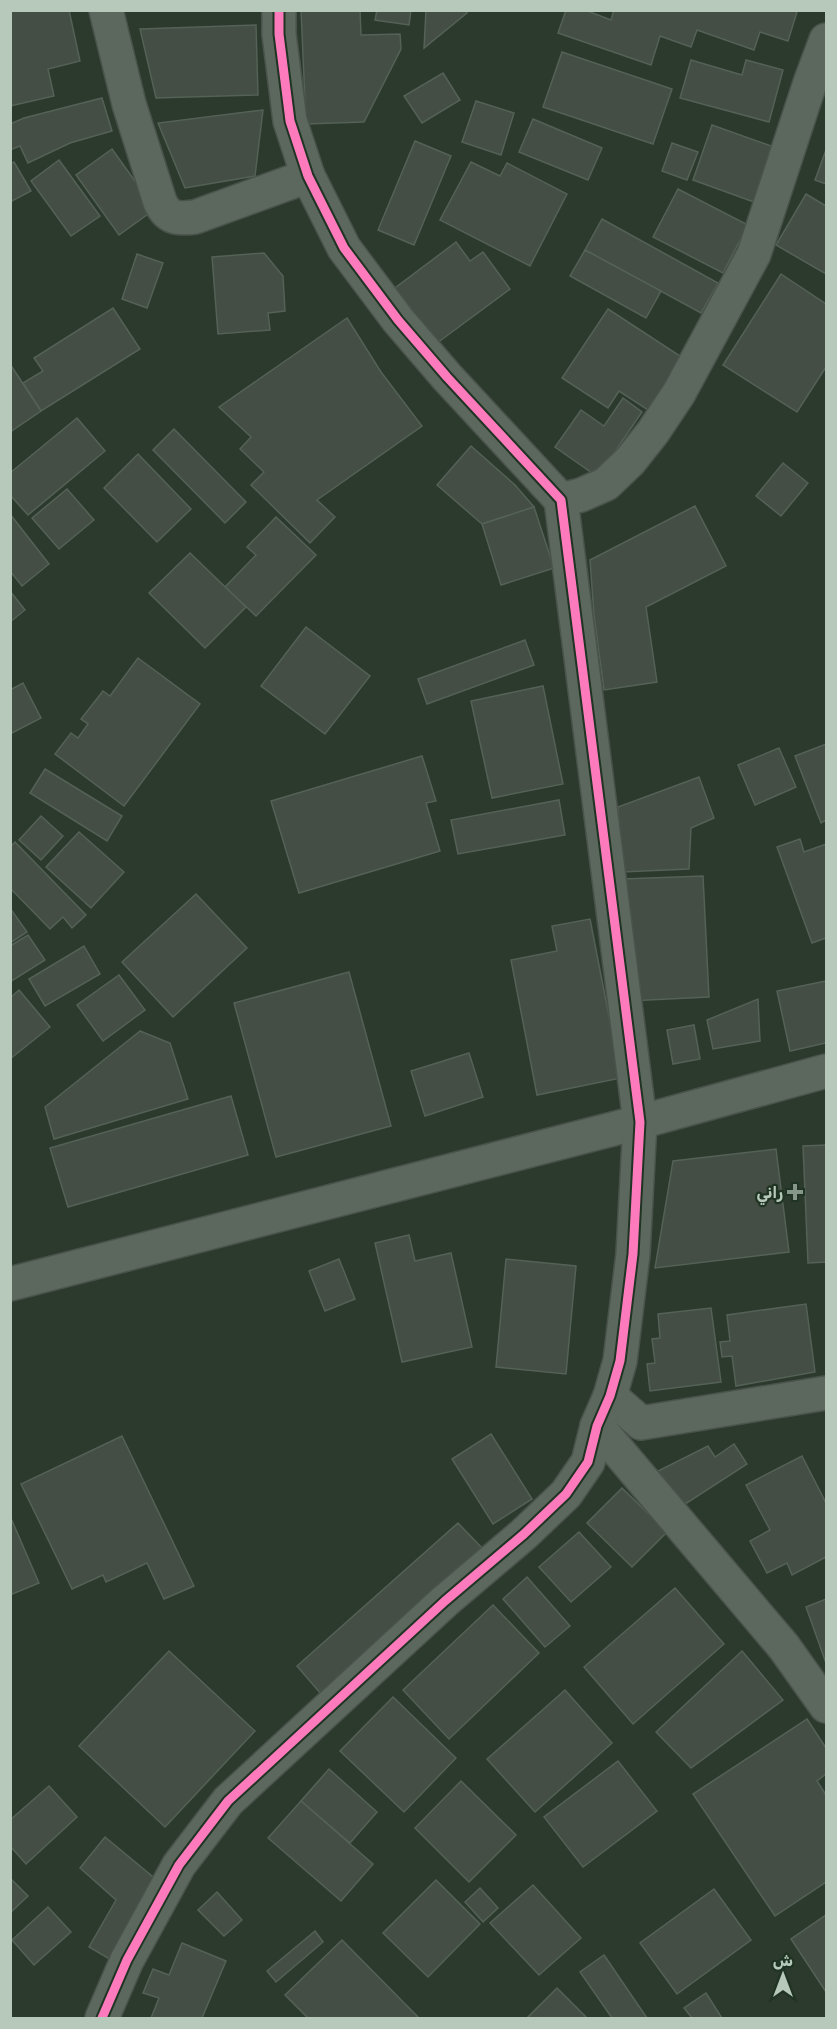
<svg xmlns="http://www.w3.org/2000/svg" width="837" height="2029" font-family="Rubik,'Noto Sans Arabic',sans-serif">
  <style>
    .building { fill: #444e45; stroke: #546156; stroke-width: 1.5 }
    .lines { fill: none; stroke-linecap: round; stroke-linejoin: round }
    .minor-casing { stroke: #4a534b; stroke-width: 36 }
    .minor { stroke: #5c675e; stroke-width: 33 }
    .cycleway-casing { stroke: #1f3422; stroke-width: 13 }
    .cycleway { stroke: #fd7abc; stroke-width: 9 }
    .poi-dot { fill: #869789; stroke: #1f3422; stroke-width: 2 }
    .labels { text-anchor: middle; dominant-baseline: central; stroke-width: 4.5; stroke-linejoin: round; paint-order: stroke }
    .poi-label { font-size: 16px; font-weight: bold; fill: #b7c9ba; stroke: #1f3422; text-anchor: end }
  </style>
  <rect width="100%" height="100%" fill="#2c392d"/>
  <g class="building">
    <polygon points="10,10 69,10 80,61 48,69 54,96 10,106"/>
    <polygon points="301,10 360,10 361,35 400,34 401,49 364,122 306,124"/>
    <polygon points="377,10 411,10 409,25 375,20"/>
    <polygon points="426,10 467,10 467,13 424,48"/>
    <polygon points="566,10 585,10 611,20 614,10 793,10 797,12 788,41 760,32 754,50 697,30 691,47 660,36 651,65 558,33"/>
    <polygon points="256,25 258,95 156,98 140,29"/>
    <polygon points="562,52 672,89 653,144 543,107"/>
    <polygon points="691,60 742,75 746,60 783,70 769,122 680,98"/>
    <polygon points="443,73 460,100 422,123 404,96"/>
    <polygon points="102,98 112,131 70,143 28,163 20,146 10,150 10,124 24,118"/>
    <polygon points="476,101 514,113 501,155 462,142"/>
    <polygon points="263,110 255,176 185,188 158,123"/>
    <polygon points="533,119 602,148 588,180 519,152"/>
    <polygon points="712,125 774,147 754,202 693,180"/>
    <polygon points="415,141 451,156 414,245 378,230"/>
    <polygon points="672,143 698,152 687,180 662,171"/>
    <polygon points="112,149 155,209 119,235 76,175"/>
    <polygon points="826,150 826,184 815,180"/>
    <polygon points="59,160 100,216 71,236 31,181"/>
    <polygon points="14,162 31,191 10,202 10,164"/>
    <polygon points="471,162 500,176 507,163 567,194 530,266 440,220"/>
    <polygon points="678,189 748,225 723,273 653,237"/>
    <polygon points="806,194 826,206 826,274 776,245"/>
    <polygon points="602,219 718,283 701,313 585,250"/>
    <polygon points="456,242 470,261 483,252 510,289 437,343 395,288"/>
    <polygon points="585,250 661,291 646,318 570,276"/>
    <polygon points="264,253 283,276 285,311 268,313 270,330 218,334 212,257"/>
    <polygon points="137,254 163,263 147,308 122,299"/>
    <polygon points="781,274 826,304 826,367 797,412 723,365"/>
    <polygon points="113,308 140,349 41,411 23,383 43,371 34,358"/>
    <polygon points="608,309 683,358 648,410 619,391 608,408 562,378"/>
    <polygon points="347,318 381,372 422,426 317,500 335,517 310,543 251,485 264,472 240,449 251,437 219,407"/>
    <polygon points="10,364 41,411 10,432"/>
    <polygon points="623,398 642,412 614,453 618,456 602,480 555,447 581,410 604,426"/>
    <polygon points="77,418 105,451 28,515 10,495 10,473"/>
    <polygon points="174,429 246,502 225,523 153,450"/>
    <polygon points="471,446 515,485 534,507 482,524 437,485"/>
    <polygon points="138,454 191,509 157,542 104,488"/>
    <polygon points="783,463 808,483 781,516 756,496"/>
    <polygon points="67,489 94,520 59,549 32,518"/>
    <polygon points="695,506 726,566 646,607 657,682 604,690 594,615 590,560"/>
    <polygon points="534,507 554,568 501,585 482,524"/>
    <polygon points="10,514 49,564 22,586 10,571"/>
    <polygon points="276,517 316,555 256,616 225,587 256,555 247,547"/>
    <polygon points="190,553 246,607 205,648 149,593"/>
    <polygon points="10,591 25,610 10,622"/>
    <polygon points="306,627 370,676 325,734 261,686"/>
    <polygon points="525,640 534,665 427,704 418,679"/>
    <polygon points="138,658 200,704 124,806 55,754 71,733 78,738 88,724 81,719 103,691 110,696"/>
    <polygon points="23,683 41,718 10,734 10,690"/>
    <polygon points="543,686 563,784 492,798 471,701"/>
    <polygon points="826,744 826,820 821,823 795,756"/>
    <polygon points="779,748 796,787 755,805 738,765"/>
    <polygon points="422,756 436,801 426,803 440,851 299,893 271,801"/>
    <polygon points="45,769 122,816 107,841 30,793"/>
    <polygon points="699,777 714,818 691,828 689,869 622,872 618,807"/>
    <polygon points="559,800 565,835 458,854 451,820"/>
    <polygon points="41,816 63,836 41,860 19,840"/>
    <polygon points="79,832 124,872 91,908 46,867"/>
    <polygon points="800,839 804,852 826,844 826,938 812,943 777,847"/>
    <polygon points="15,842 86,915 72,928 63,917 50,929 10,888 10,847"/>
    <polygon points="703,876 709,997 628,1001 622,879"/>
    <polygon points="196,894 247,948 173,1017 122,962"/>
    <polygon points="10,908 27,932 10,943"/>
    <polygon points="590,919 621,1078 537,1095 511,960 557,951 552,926"/>
    <polygon points="28,935 45,960 10,982 10,946"/>
    <polygon points="84,946 100,974 45,1006 29,979"/>
    <polygon points="349,972 391,1126 276,1157 234,1003"/>
    <polygon points="119,975 145,1010 103,1041 77,1005"/>
    <polygon points="826,981 826,1043 790,1051 777,991"/>
    <polygon points="19,990 50,1027 10,1059 10,998"/>
    <polygon points="758,999 760,1041 713,1049 707,1020"/>
    <polygon points="694,1025 700,1059 673,1064 667,1030"/>
    <polygon points="140,1031 170,1043 188,1099 54,1139 45,1107"/>
    <polygon points="469,1053 483,1097 425,1116 411,1071"/>
    <polygon points="231,1096 248,1155 68,1207 50,1148"/>
    <polygon points="826,1145 826,1262 808,1263 803,1146"/>
    <polygon points="776,1149 789,1252 655,1268 673,1161"/>
    <polygon points="409,1235 415,1261 451,1253 472,1347 402,1362 375,1243"/>
    <polygon points="339,1259 355,1299 325,1311 309,1271"/>
    <polygon points="506,1259 576,1266 566,1374 496,1367"/>
    <polygon points="806,1304 815,1372 736,1386 732,1356 722,1357 720,1342 730,1341 727,1315"/>
    <polygon points="711,1308 721,1382 650,1391 647,1364 655,1363 652,1339 660,1338 658,1314"/>
    <polygon points="491,1434 532,1499 493,1524 452,1459"/>
    <polygon points="122,1436 194,1586 164,1599 147,1563 106,1582 103,1575 72,1589 21,1484"/>
    <polygon points="734,1444 747,1464 676,1510 652,1474 708,1446 715,1457"/>
    <polygon points="802,1456 826,1503 826,1557 792,1575 787,1563 767,1573 750,1541 770,1530 746,1485"/>
    <polygon points="622,1488 667,1532 632,1567 587,1523"/>
    <polygon points="10,1516 39,1583 10,1595"/>
    <polygon points="458,1523 483,1549 321,1694 297,1666"/>
    <polygon points="579,1532 611,1567 571,1602 539,1567"/>
    <polygon points="527,1577 570,1626 545,1647 503,1599"/>
    <polygon points="675,1588 724,1644 633,1724 584,1667"/>
    <polygon points="826,1599 826,1663 806,1607"/>
    <polygon points="493,1605 539,1653 449,1739 403,1690"/>
    <polygon points="169,1651 255,1731 165,1827 79,1746"/>
    <polygon points="742,1651 783,1700 691,1768 656,1732"/>
    <polygon points="565,1690 612,1743 535,1812 487,1759"/>
    <polygon points="393,1697 456,1758 404,1812 340,1751"/>
    <polygon points="807,1719 826,1748 826,1774 817,1781 826,1795 826,1882 775,1916 693,1794"/>
    <polygon points="618,1761 657,1811 583,1867 544,1817"/>
    <polygon points="329,1769 377,1812 350,1843 301,1801"/>
    <polygon points="461,1781 516,1835 469,1882 415,1828"/>
    <polygon points="49,1786 77,1817 26,1864 10,1846 10,1820"/>
    <polygon points="301,1801 373,1864 341,1901 268,1838"/>
    <polygon points="105,1837 164,1886 118,1964 89,1947 116,1900 80,1868"/>
    <polygon points="10,1878 28,1896 10,1913"/>
    <polygon points="436,1880 480,1924 428,1977 383,1933"/>
    <polygon points="533,1885 581,1938 539,1975 490,1923"/>
    <polygon points="480,1888 498,1908 483,1922 465,1902"/>
    <polygon points="714,1889 751,1940 677,1994 640,1943"/>
    <polygon points="217,1892 242,1920 224,1936 198,1910"/>
    <polygon points="48,1907 71,1932 34,1965 12,1940"/>
    <polygon points="826,1915 826,1992 791,1939"/>
    <polygon points="315,1931 323,1942 276,1982 267,1971"/>
    <polygon points="342,1940 419,2018 308,2018 285,1995"/>
    <polygon points="182,1943 226,1961 202,2018 151,2018 159,1998 143,1993 153,1969 169,1975"/>
    <polygon points="604,1955 647,2018 612,2018 580,1972"/>
    <polygon points="557,1988 587,2018 527,2018"/>
    <polygon points="706,1993 722,2018 692,2018 684,2008"/>
  </g>
  <g class="lines">
    <g class="minor-casing">
      <g id="minor">
        <path d="M106 10 129 104 160 202C168 219 178 219 195 217L308 176"/>
        <polyline points="561,500 581,495 606,484 630,461 653,432 679,393 754,254 810,83 826,40"/>
        <polyline points="10,1284 640,1122 826,1071"/>
        <polyline points="610,1396 641,1423 826,1393"/>
        <polyline points="597,1426 784,1647 826,1706"/>
        <polyline points="102,2018 127,1960 179,1865 228,1801 445,1601 524,1534 566,1494 588,1462 597,1426 610,1396 620,1361 633,1254 640,1122 561,500 447,377 398,320 344,248 308,176 290,121 279,34 279,10"/>
      </g>
    </g>
    <use href="#minor" class="minor"/>
    <g class="cycleway-casing">
      <polyline id="cycleway" points="102,2018 127,1960 179,1865 228,1801 445,1601 524,1534 566,1494 588,1462 597,1426 610,1396 620,1361 633,1254 640,1122 561,500 447,377 398,320 344,248 308,176 290,121 279,34 279,10"/>
    </g>
    <use href="#cycleway" class="cycleway"/>
  </g>
  <path class="poi-dot" d="M792 1183h6v6h6v6h-6v6h-6v-6h-6v-6h6z"/>
  <g class="labels">
    <g class="poi-label">
      <text x="783" y="1192">راني</text>
    </g>
  </g>
  <rect width="837" height="2029" fill="none" stroke="#b7c9ba" stroke-width="24"/>
  <g transform="translate(783 1975)" stroke="#1f3422" stroke-width="4.5" paint-order="stroke">
  <path d="M0-4.5L10 22L0 15L-10 22Z" fill="#b7c9ba"/>
  <text y="-9" font-size="16" font-weight="bold" text-anchor="middle" fill="#b7c9ba">ش</text>
  </g>
</svg>
